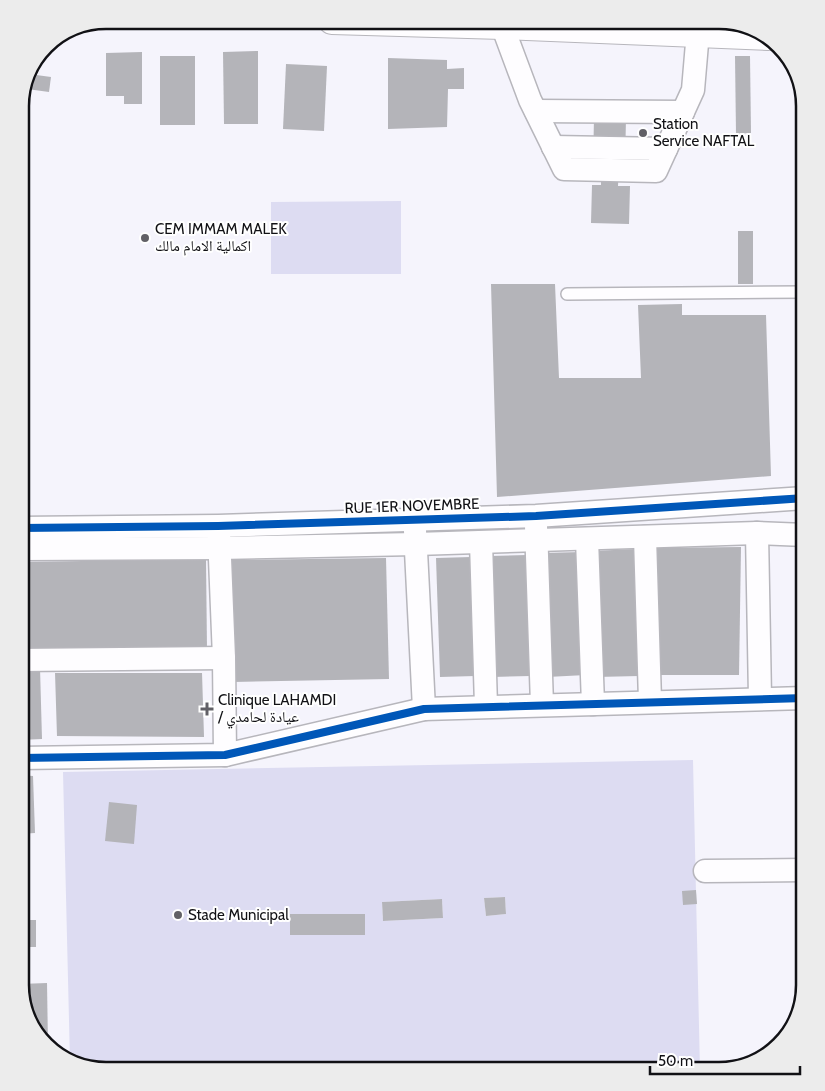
<svg xmlns="http://www.w3.org/2000/svg" width="825" height="1091" font-family="Cabin,'Noto Naskh Arabic',sans-serif">
  <style>
    .green { fill: #dddcf2; fill-rule: evenodd }
    .building { fill: #b4b4b9 }
    .lines { fill: none; stroke-linecap: round; stroke-linejoin: round }
    .service-casing { stroke: #b7b6bc; stroke-width: 14 }
    .minor-casing { stroke: #b7b6bc; stroke-width: 25 }
    .tertiary-casing { stroke: #b7b6bc; stroke-width: 30 }
    .service { stroke: #fefdff; stroke-width: 11 }
    .minor { stroke: #fefdff; stroke-width: 22 }
    .tertiary { stroke: #fefdff; stroke-width: 28 }
    .cycleway-casing { stroke: #fff; stroke-width: 11 }
    .cycleway { stroke: #0057b8; stroke-width: 8 }
    .poi-dot { fill: #616066; stroke: #fff; stroke-width: 2 }
    .labels { text-anchor: middle; dominant-baseline: central; stroke-width: 4; stroke-linejoin: round; paint-order: stroke }
    .poi-label { font-size: 15px; fill: #111115; stroke: #fff; text-anchor: start }
    .street-label { font-size: 15px; fill: #111115; stroke: #fff }
    .rim { fill: none; stroke: #111115; stroke-width: 2.5 }
  </style>
  <rect width="100%" height="100%" fill="#f5f4fc"/>
  <g class="green">
    <polygon points="401,201 401,274 271,274 271,202"/>
    <path d="M693 760 700 1071H100L70 1062 63 772ZM505 897 506 914 486 916 484 898ZM442 899 443 918 383 921 382 902ZM365 914V935H290Z"/>
  </g>
  <g class="building">
    <polygon points="258,51 258,124 224,124 223,52"/>
    <polygon points="142,52 142,104 124,104 124,96 106,96 106,53"/>
    <rect x="160" y="56" width="35" height="69"/>
    <polygon points="735,56 750,56 751,133 736,134"/>
    <polygon points="388,58 447,60 447,69 464,68 464,89 448,89 447,127 388,129"/>
    <polygon points="286,64 327,66 324,131 283,129"/>
    <polygon points="29,74 51,77 49,92 27,89"/>
    <polygon points="594,118 626,118 625,164 619,164 618,186 630,186 629,224 591,223 592,185 601,185 601,164 593,164"/>
    <rect x="738" y="231" width="15" height="53"/>
    <polygon points="491,284 555,284 559,378 641,378 638,305 682,304 682,315 766,315 771,476 497,497"/>
    <polygon points="741,547 739,675 657,675 653,548"/>
    <polygon points="635,549 639,676 596,677 592,551"/>
    <polygon points="582,552 586,675 547,677 543,553"/>
    <polygon points="527,555 530,676 492,677 489,556"/>
    <polygon points="471,557 475,676 440,677 436,558"/>
    <polygon points="386,558 389,679 233,682 228,560"/>
    <polygon points="206,559 207,650 20,655 20,562"/>
    <polygon points="20,668 40,668 42,739 20,740"/>
    <polygon points="55,673 202,673 204,737 57,736"/>
    <polygon points="20,775 33,776 35,833 20,834"/>
    <polygon points="109,802 137,805 134,844 105,841"/>
    <polygon points="696,890 697,904 683,905 682,891"/>
    <polygon points="505,897 506,914 486,916 484,898"/>
    <polygon points="442,899 443,918 383,921 382,902"/>
    <rect x="290" y="914" width="75" height="21"/>
    <rect x="20" y="920" width="16" height="27"/>
    <polygon points="47,983 48,1044 46,1044 34,1033 20,984"/>
  </g>
  <g class="lines">
    <g class="service-casing">
      <polyline id="service" points="567,294 805,292"/>
    </g>
    <g class="minor-casing">
      <g id="minor">
        <polyline points="502,20 502,25 530,100 564,169 656,171 693,90 699,20"/>
        <polyline points="536,111 683,112"/>
        <polyline points="553,147 666,149"/>
        <polyline points="536,526 542,705"/>
        <polyline points="20,528 218,526 536,516 805,498"/>
        <polyline points="415,531 424,709"/>
        <polyline points="757,533 760,698"/>
        <polyline points="219,534 224,658 225,755"/>
        <polyline points="645,537 650,701"/>
        <polyline points="587,539 593,704"/>
        <polyline points="481,542 486,706"/>
        <polyline points="20,549 219,548 416,544 757,533 805,535"/>
        <polyline points="20,660 224,658"/>
        <polyline points="20,758 225,755 424,709 805,698"/>
        <polyline points="705,871 805,870"/>
      </g>
    </g>
    <g class="tertiary-casing">
      <polyline id="tertiary" points="332,20 502,25 768,36"/>
    </g>
    <use href="#service" class="service"/>
    <use href="#minor" class="minor"/>
    <use href="#tertiary" class="tertiary"/>
    <g class="cycleway-casing">
      <g id="cycleway">
        <polyline points="20,528 218,526 536,516 805,498"/>
        <polyline points="20,758 225,755 424,709 805,698"/>
      </g>
    </g>
    <use href="#cycleway" class="cycleway"/>
  </g>
  <g class="poi-dot">
    <circle cx="643" cy="133" r="5"/>
    <circle cx="145" cy="238" r="5"/>
    <path d="M204.5 701.5h5v5h5v5h-5v5h-5v-5h-5v-5h5z"/>
    <circle cx="178" cy="915" r="5"/>
  </g>
  <g class="labels">
    <g class="poi-label">
      <text x="653" y="124">Station<tspan x="653" dy="17">Service NAFTAL</tspan></text>
      <text x="155" y="229">CEM IMMAM MALEK<tspan x="155" dy="17">اكمالية الامام مالك</tspan></text>
      <text x="218" y="700">Clinique LAHAMDI<tspan x="218" dy="17">/ عيادة لحامدي</tspan></text>
      <text x="188" y="915">Stade Municipal</text>
    </g>
    <g class="street-label">
      <text transform="translate(412 506) rotate(-2)">RUE 1ER NOVEMBRE</text>
    </g>
  </g>
  <path d="M0 0H825V1091H0ZM106 29H719A77 77 0 0 1 796 106V985A77 77 0 0 1 719 1062H106A77 77 0 0 1 29 985V106A77 77 0 0 1 106 29Z" fill="#ececec" fill-rule="evenodd"/>
  <path class="rim" d="M106 29H719A77 77 0 0 1 796 106V985A77 77 0 0 1 719 1062H106A77 77 0 0 1 29 985V106A77 77 0 0 1 106 29Z"/>
  <path d="M650 1066v8h150v-8" fill="none" stroke="#111115" stroke-width="2.5"/>
  <text x="658" y="1066" font-size="15" fill="#111115" stroke="#ffffff" stroke-width="4" paint-order="stroke">50 m</text>
</svg>
